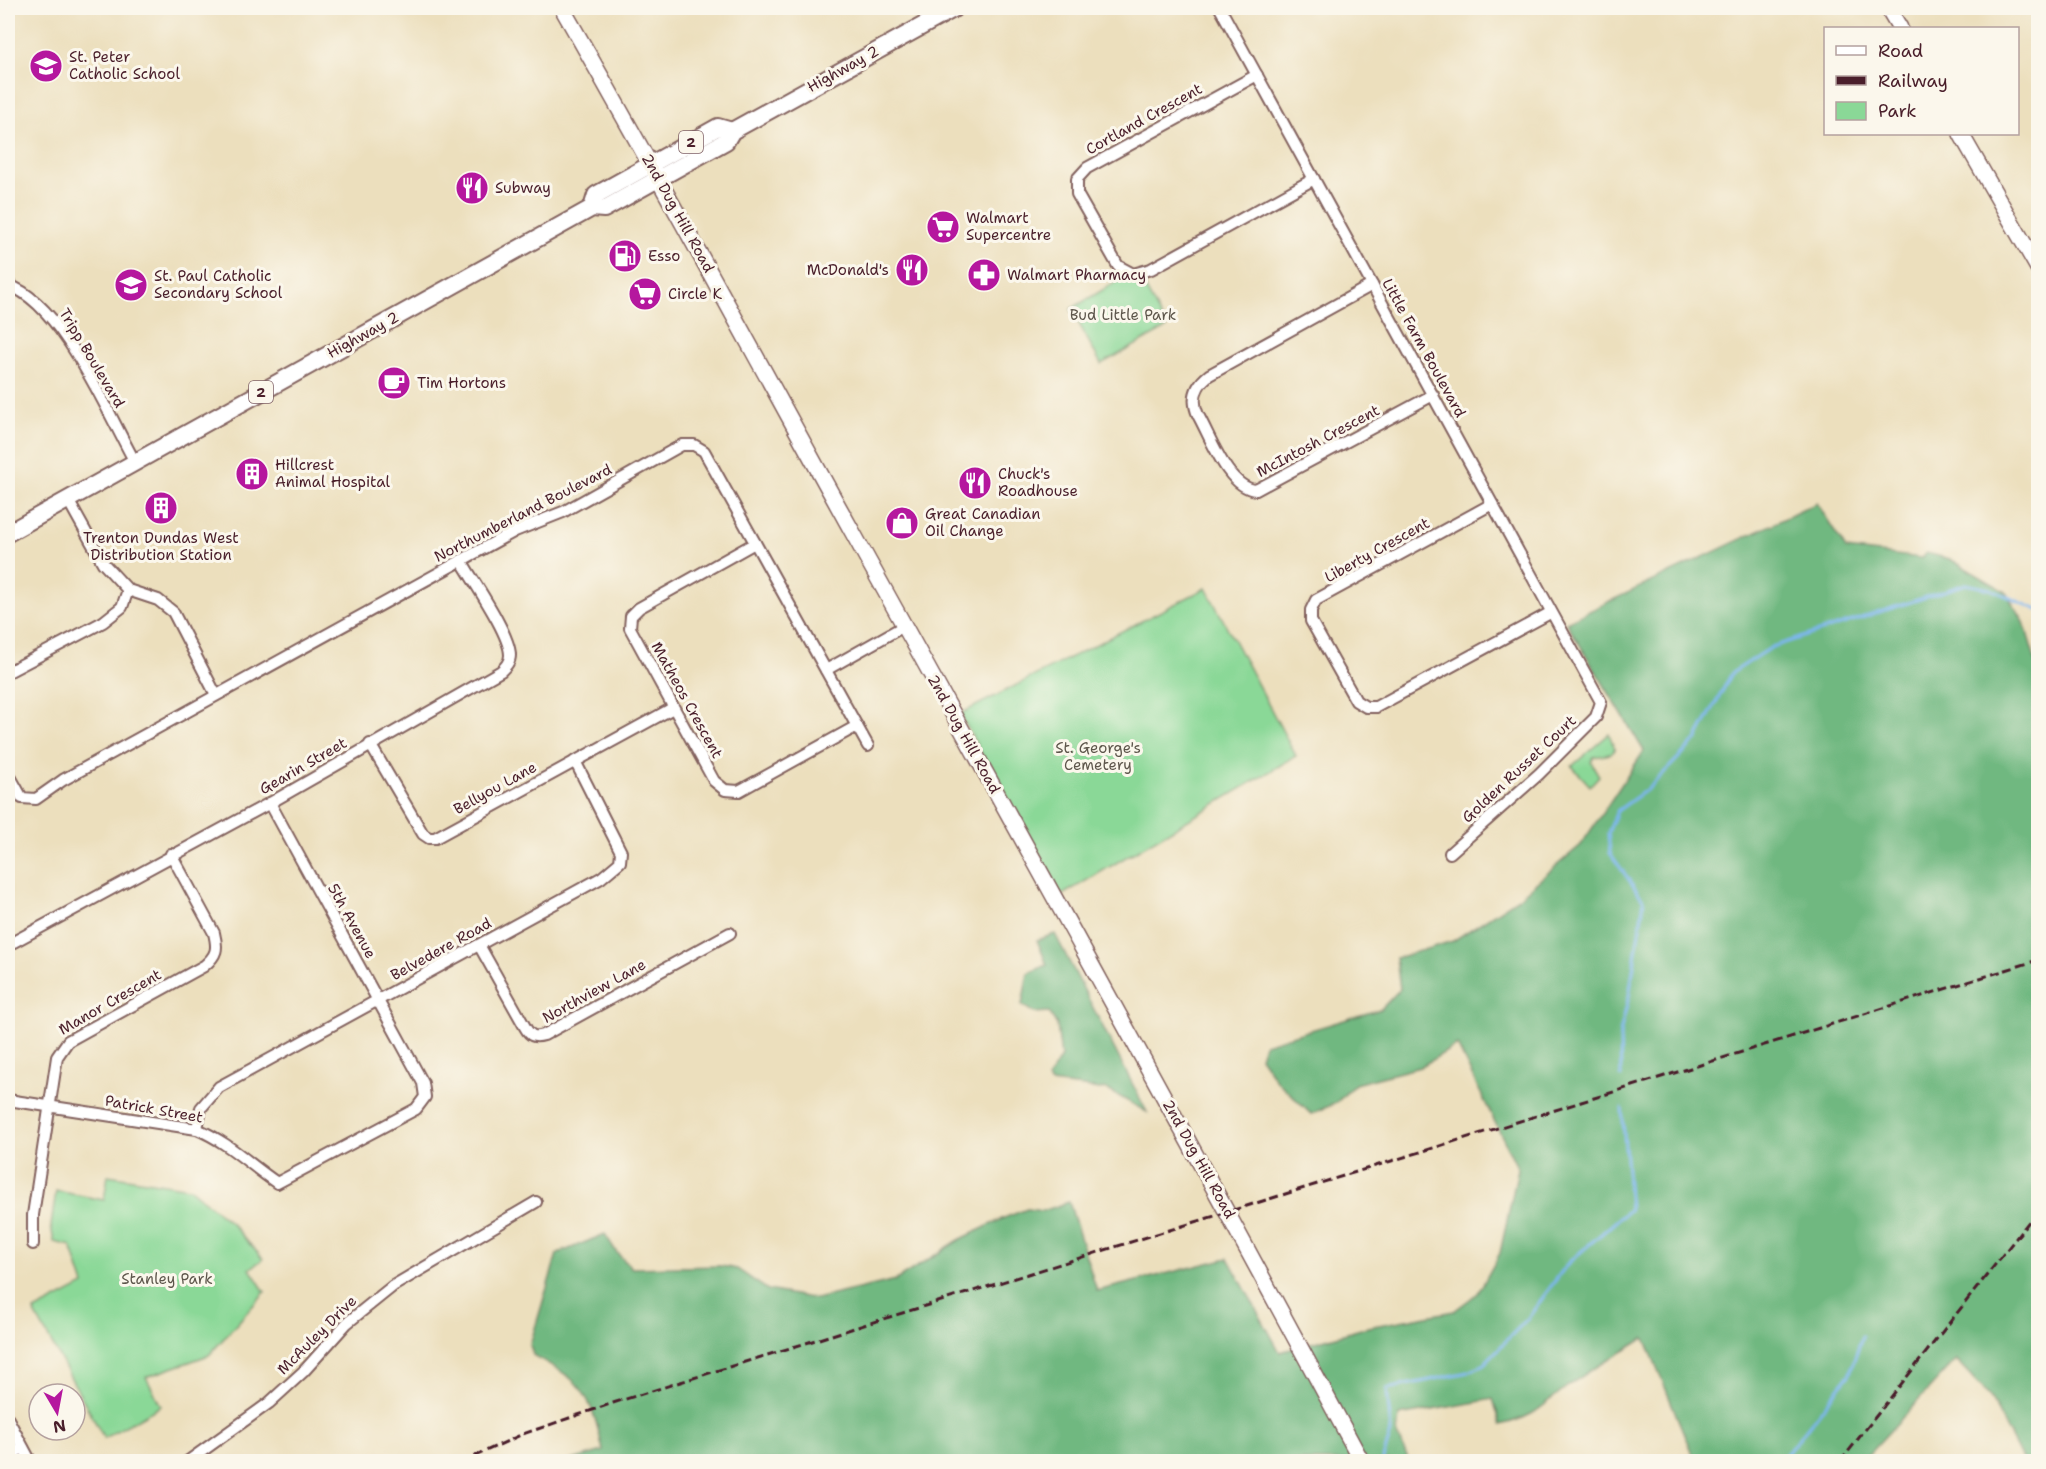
<svg xmlns="http://www.w3.org/2000/svg" width="2046" height="1469" font-family="'Shantell Sans',sans-serif">
  <style>
    .green { fill: #8ad897; stroke: #6a7c61; stroke-width: 1.5 }
    .forest { fill: #6fb880; stroke: #5c6c56; stroke-width: 1.5 }
    .lines { fill: none; stroke-linecap: round; stroke-linejoin: round }
    .stream { stroke: #7eb7ef; stroke-width: 3 }
    .street-casing { stroke: #83625e; stroke-width: 14 }
    .secondary-casing { stroke: #83625e; stroke-width: 18 }
    .primary-casing { stroke: #83625e; stroke-width: 20 }
    .street { stroke: #fff; stroke-width: 10 }
    .secondary { stroke: #fff; stroke-width: 15 }
    .primary { stroke: #fff; stroke-width: 16 }
    .rail { stroke: #4a1f2b; stroke-width: 3; stroke-dasharray: 9 4.5; stroke-linecap: butt }
    .labels { text-anchor: middle; dominant-baseline: central; stroke-width: 6; stroke-linejoin: round; paint-order: stroke }
    .shield { fill: #fbf7ec; stroke: #7f6065; stroke-width: 1.5 }
    .shield-label { font-size: 14px; font-weight: bold; fill: #4a1f2b }
    .poi-label { font-size: 15px; fill: #4a1f2b; stroke: #fbf7ec; text-anchor: start }
    .street-label { font-size: 15px; fill: #4a1f2b; stroke: #fbf7ec }
    .park-label { font-size: 15px; fill: #5d564b; stroke: #fbf7ec }
  </style>
  <rect width="100%" height="100%" fill="#fbf7ec"/>
  <filter id="ink" filterUnits="userSpaceOnUse"><feTurbulence type="fractalNoise" baseFrequency=".0167" numOctaves="2"/><feDisplacementMap in="SourceGraphic" scale="12" xChannelSelector="R" yChannelSelector="G"/><feConvolveMatrix kernelMatrix="1 2 1 2 8 2 1 2 1" color-interpolation-filters="sRGB"/></filter>
  <filter id="wash" filterUnits="userSpaceOnUse"><feTurbulence type="fractalNoise" baseFrequency=".008" numOctaves="4" result="noise"/><feDisplacementMap in="SourceGraphic" scale="24" xChannelSelector="R" yChannelSelector="G"/><feGaussianBlur stdDeviation="1.35" result="paint"/><feColorMatrix in="noise" values="0 0 0 0 0 0 0 0 0 0 0 0 0 0 0 0 0 1.4 0 .05"/><feComposite in="paint" operator="in"/></filter>
  <g filter="url(#wash)">
    <rect width="100%" height="100%" fill="#ecdfbd"/>
    <g class="green">
      <polygon points="1119,280 1142,282 1167,328 1101,364 1071,309"/>
      <polygon points="1206,588 1296,756 1059,897 960,714"/>
      <polygon points="1609,734 1615,749 1611,754 1594,757 1591,762 1599,776 1590,786 1572,766"/>
      <polygon points="108,1175 189,1188 231,1223 263,1259 250,1269 265,1292 209,1355 146,1377 161,1406 104,1438 34,1311 84,1285 71,1246 54,1242 51,1226 56,1191 104,1200"/>
    </g>
    <g class="forest">
      <path d="M1817 503 1846 549 1921 558 1927 553 1950 559 2005 591 2024 622 2038 669V1461H2023L1989 1395 1956 1360 1862 1461H1695L1645 1338C1620 1354 1592 1368 1568 1386 1540 1407 1539 1415 1501 1425L1493 1399 1399 1416 1397 1435 1409 1461H569L603 1451C598 1426 591 1394 570 1378 559 1369 545 1362 533 1355L530 1345 557 1254 605 1234 617 1253 632 1268 721 1266 737 1269 768 1290 816 1299 896 1280 959 1240 1004 1218 1027 1209 1043 1211 1069 1202 1097 1291 1228 1258 1280 1352 1368 1327 1454 1311 1478 1293 1500 1253 1518 1169 1457 1045 1420 1067 1355 1084 1336 1103 1311 1114 1276 1080 1260 1057 1264 1044 1381 1009 1400 989 1396 958 1453 941 1517 899 1581 845 1644 751 1566 622Z"/>
      <polygon points="1055,934 1147,1112 1108,1090 1050,1083 1048,1078 1061,1057 1057,1025 1049,1012 1034,1013 1022,1005 1028,973 1047,965 1037,940"/>
    </g>
    <g class="lines">
      <g class="stream">
        <polyline points="1621,1077 1620,1033 1629,996 1644,901 1610,853 1608,833 1617,811 1649,788 1696,740 1732,673 1772,647 1966,584 1990,589 2038,610"/>
        <polyline points="1382,1462 1391,1432 1387,1389 1468,1372 1484,1364 1528,1318 1568,1263 1630,1209 1622,1108"/>
        <polyline points="1780,1462 1849,1375 1862,1336"/>
      </g>
    </g>
  </g>
  <g filter="url(#ink)">
    <g class="lines">
      <g class="street-casing">
        <g id="street">
          <polyline points="1220,8 1601,702 1596,717 1539,774 1450,853"/>
          <polyline points="1257,75 1087,168 1077,179 1077,194 1118,266 1133,274 1151,269 1314,179"/>
          <path d="M8 285C62 303 107 412 135 462"/>
          <path d="M1372 285 1209 375C1195 386 1191 399 1198 415 1211 438 1228 488 1256 490L1433 395"/>
          <polyline points="68,500 103,563 128,590 158,600 173,612 216,695"/>
          <polyline points="1492,504 1316,600 1311,610 1311,621 1356,701 1366,707 1376,707 1550,613"/>
          <polyline points="755,543 639,608 631,616 630,628 714,781 725,790 739,791 857,726"/>
          <polyline points="826,670 904,626"/>
          <polyline points="8,672 103,622 122,607 128,590"/>
          <polyline points="370,744 423,834 429,838 435,838 673,708"/>
          <polyline points="8,773 22,798 36,799 63,780 515,531 563,512 682,445 694,445 704,451 868,746"/>
          <path d="M8 945 270 803 501 671C506 666 510 662 510 655 510 634 473 581 461 560"/>
          <path d="M479 945 525 1027C530 1036 534 1038 544 1035L730 933"/>
          <path d="M8 1100 197 1129C228 1142 249 1164 277 1183L416 1109 425 1097 423 1083 270 803"/>
          <polyline points="197,1129 201,1108 219,1087 601,878 620,862 621,852 575,761"/>
          <path d="M33 1244V1215L57 1057 68 1041 204 966C217 955 218 949 214 933L171 854"/>
          <polyline points="8,1419 31,1462"/>
          <polyline points="8,1456 23,1448"/>
          <polyline points="187,1462 269,1403 304,1371 347,1323 393,1286 536,1202"/>
        </g>
      </g>
      <g class="secondary-casing">
        <g id="secondary">
          <path d="M562 8C662 182 756 358 853 533 1024 842 1195 1151 1362 1462"/>
          <polyline points="1888,8 1900,28"/>
          <polyline points="1961,134 2038,268"/>
        </g>
      </g>
      <g class="primary-casing">
        <g id="primary">
          <polyline points="592,208 596,195 718,127 732,131"/>
          <polyline points="8,533 592,208 604,209 726,141 732,131 955,8"/>
        </g>
      </g>
      <use href="#street" class="street"/>
      <use href="#secondary" class="secondary"/>
      <use href="#primary" class="primary"/>
      <g class="rail">
        <polyline points="462,1462 523,1434 613,1403 2038,960"/>
        <polyline points="1840,1462 2038,1210"/>
      </g>
    </g>
  </g>
  <defs>
    <g id="school-disc" transform="scale(1.725)"><circle r="9.5" fill="#b5179e" stroke="#fbf7ec"/><path d="M0-5L7-2L0 1L-7-2ZM-4 1L0 2.5L4 1V4Q0 6-4 4Z" fill="#fff"/></g>
    <g id="restaurant-disc" transform="scale(1.725)"><circle r="9.5" fill="#b5179e" stroke="#fbf7ec"/><path d="M-5-6h1v4h1v-4h1v4h1v-4h1v5L-1.5 .5V6h-2V.5L-5-1ZM5-6V6H3V1.5H1.5Q1.5-4 5-6Z" fill="#fff"/></g>
    <g id="supermarket-disc" transform="scale(1.725)"><circle r="9.5" fill="#b5179e" stroke="#fbf7ec"/><path d="M-6-5.5h2.5l.6 2H6L4.5 2H-2.5L-4.4-4H-6ZM-1.5 3.2a1.3 1.3 0 1 0 .1 0ZM3 3.2a1.3 1.3 0 1 0 .1 0Z" fill="#fff"/></g>
    <g id="fuel-disc" transform="scale(1.725)"><circle r="9.5" fill="#b5179e" stroke="#fbf7ec"/><path d="M-5.5-6h7V0h2V4h1.3V-2.5L3-4.5l.8-.8L6-3V5H2.5V1h-1V6h-7ZM-4.2-4.7v3.2H.2V-4.7Z" fill="#fff"/></g>
    <g id="pharmacy-disc" transform="scale(1.725)"><circle r="9.5" fill="#b5179e" stroke="#fbf7ec"/><path d="M-2-6h4v4h4v4h-4v4h-4v-4h-4v-4h4Z" fill="#fff"/></g>
    <g id="cafe-disc" transform="scale(1.725)"><circle r="9.5" fill="#b5179e" stroke="#fbf7ec"/><path d="M-5.5-4.5H6V0H3Q3 3.5 0 3.5H-2.5Q-5.5 3.5-5.5 0ZM3-3.2v2h1.7v-2ZM-6 4.5H4V6H-6Z" fill="#fff"/></g>
    <g id="building-disc" transform="scale(1.725)"><circle r="9.5" fill="#b5179e" stroke="#fbf7ec"/><path d="M-4-6H4V6H1V3H-1V6H-4ZM-2.5-4.3h1.7v1.8h-1.7ZM.8-4.3h1.7v1.8H.8ZM-2.5-1h1.7V.8h-1.7ZM.8-1h1.7V.8H.8Z" fill="#fff"/></g>
    <g id="shop-disc" transform="scale(1.725)"><circle r="9.5" fill="#b5179e" stroke="#fbf7ec"/><path d="M-5-2.5h2.3a2.7 3.5 0 0 1 5.4 0H5L5.5 6h-11ZM-1.5-2.5h3a1.5 2.3 0 0 0-3 0Z" fill="#fff"/></g>
  </defs>
  <g fill-rule="evenodd">
    <use href="#school-disc" x="46" y="66"/>
    <use href="#restaurant-disc" x="472" y="188"/>
    <use href="#supermarket-disc" x="943" y="227"/>
    <use href="#fuel-disc" x="625" y="256"/>
    <use href="#restaurant-disc" x="912" y="270"/>
    <use href="#pharmacy-disc" x="984" y="275"/>
    <use href="#school-disc" x="131" y="285"/>
    <use href="#supermarket-disc" x="645" y="294"/>
    <use href="#cafe-disc" x="394" y="383"/>
    <use href="#building-disc" x="252" y="474"/>
    <use href="#restaurant-disc" x="975" y="483"/>
    <use href="#building-disc" x="161" y="508"/>
    <use href="#shop-disc" x="902" y="523"/>
  </g>
  <g class="labels">
    <g class="shield">
      <rect x="679" y="131" width="24" height="22" rx="4.5"/>
      <rect x="249" y="381" width="24" height="22" rx="4.5"/>
    </g>
    <g class="shield-label">
      <text x="691" y="142">2</text>
      <text x="261" y="392">2</text>
    </g>
    <g class="poi-label">
      <text x="69" y="57">St. Peter<tspan x="69" dy="17">Catholic School</tspan></text>
      <text x="495" y="188">Subway</text>
      <text x="966" y="218">Walmart<tspan x="966" dy="17">Supercentre</tspan></text>
      <text x="648" y="256">Esso</text>
      <text x="889" y="270" text-anchor="end">McDonald's</text>
      <text x="1007" y="275">Walmart Pharmacy</text>
      <text x="154" y="276">St. Paul Catholic<tspan x="154" dy="17">Secondary School</tspan></text>
      <text x="668" y="294">Circle K</text>
      <text x="417" y="383">Tim Hortons</text>
      <text x="275" y="465">Hillcrest<tspan x="275" dy="17">Animal Hospital</tspan></text>
      <text x="998" y="474">Chuck's<tspan x="998" dy="17">Roadhouse</tspan></text>
      <text x="925" y="514">Great Canadian<tspan x="925" dy="17">Oil Change</tspan></text>
      <text x="161" y="538" text-anchor="middle">Trenton Dundas West<tspan x="161" dy="17">Distribution Station</tspan></text>
    </g>
    <g class="street-label">
      <text transform="translate(843 69) rotate(-29)">Highway 2</text>
      <text transform="translate(1144 119) rotate(-29)">Cortland Crescent</text>
      <text transform="translate(678 213) rotate(61)">2nd Dug Hill Road</text>
      <text transform="translate(363 335) rotate(-29)">Highway 2</text>
      <text transform="translate(1424 348) rotate(61)">Little Farm Boulevard</text>
      <text transform="translate(92 358) rotate(59)">Tripp Boulevard</text>
      <text transform="translate(1318 441) rotate(-28)">McIntosh Crescent</text>
      <text transform="translate(523 513) rotate(-27)">Northumberland Boulevard</text>
      <text transform="translate(1377 550) rotate(-29)">Liberty Crescent</text>
      <text transform="translate(687 700) rotate(61)">Matheos Crescent</text>
      <text transform="translate(964 734) rotate(61)">2nd Dug Hill Road</text>
      <text transform="translate(303 766) rotate(-30)">Gearin Street</text>
      <text transform="translate(1519 769) rotate(-43)">Golden Russet Court</text>
      <text transform="translate(495 788) rotate(-29)">Bellyou Lane</text>
      <text transform="translate(352 921) rotate(61)">5th Avenue</text>
      <text transform="translate(441 949) rotate(-29)">Belvedere Road</text>
      <text transform="translate(594 991) rotate(-29)">Northview Lane</text>
      <text transform="translate(110 1002) rotate(-30)">Manor Crescent</text>
      <text transform="translate(154 1109) rotate(10)">Patrick Street</text>
      <text transform="translate(1199 1159) rotate(61)">2nd Dug Hill Road</text>
      <text transform="translate(317 1335) rotate(-45)">McAuley Drive</text>
    </g>
    <g class="park-label">
      <text x="1123" y="315">Bud Little Park</text>
      <text x="1098" y="748">St. George's<tspan x="1098" dy="17">Cemetery</tspan></text>
      <text x="167" y="1279">Stanley Park</text>
    </g>
  </g>
  <rect width="2046" height="1469" fill="none" stroke="#fbf7ec" stroke-width="30"/>
  <rect x="1824" y="27" width="195" height="108" fill="#fbf7ec" stroke="#b4a19f" stroke-width="1.5"/>
  <rect x="1836" y="46" width="30" height="9" fill="#ffffff" stroke="#b4a19f" stroke-width="1.5"/>
  <text x="1878" y="57" font-size="18" fill="#4a1f2b">Road</text>
  <rect x="1836" y="76" width="30" height="9" fill="#4a1f2b" stroke="#b4a19f" stroke-width="1.5"/>
  <text x="1878" y="87" font-size="18" fill="#4a1f2b">Railway</text>
  <rect x="1836" y="102" width="30" height="18" fill="#8ad897" stroke="#b4a19f" stroke-width="1.5"/>
  <text x="1878" y="117" font-size="18" fill="#4a1f2b">Park</text>
  <g transform="translate(57 1412) rotate(170)"><circle r="28" fill="#fbf7ec" stroke="#b4a19f" stroke-width="1.5"/>
  <path d="M0-4.5L10 22L0 15L-10 22Z" fill="#b5179e"/>
  <text y="-9" font-size="16" font-weight="bold" text-anchor="middle" fill="#4a1f2b">N</text>
  </g>
</svg>
